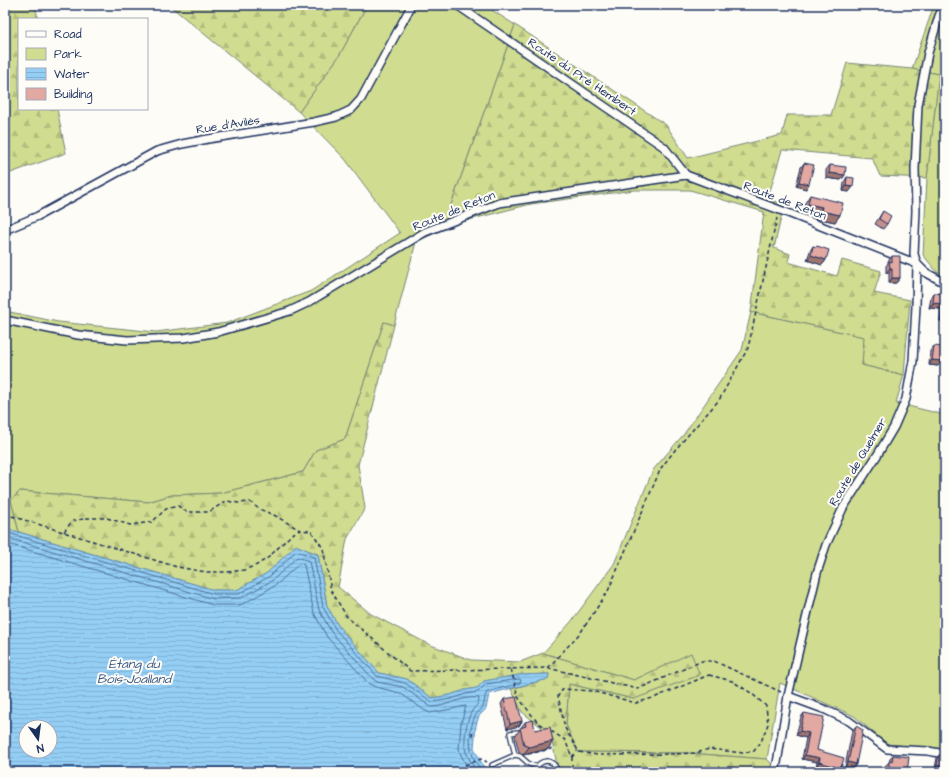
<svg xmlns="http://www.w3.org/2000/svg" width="950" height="777" font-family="'Architects Daughter',sans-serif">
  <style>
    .green { fill: #d0dc8f; stroke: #768676 }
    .forest { fill: url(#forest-firs); stroke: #768676 }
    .water { fill: url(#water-rules); stroke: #648eb8; fill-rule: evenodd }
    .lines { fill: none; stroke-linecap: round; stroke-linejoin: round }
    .shore { stroke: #4b6f9a; stroke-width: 1 }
    .service-casing { stroke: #1b2f5e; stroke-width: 6 }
    .minor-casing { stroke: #1b2f5e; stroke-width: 10 }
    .path { stroke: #1b2f5e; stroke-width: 1.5; stroke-dasharray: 4 3; stroke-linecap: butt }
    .service { stroke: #fdfcf7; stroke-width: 3.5 }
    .minor { stroke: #fdfcf7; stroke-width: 7 }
    .wall { fill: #c2908b; stroke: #1b2f5e }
    .shaded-wall { fill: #9e7671; stroke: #1b2f5e }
    .building { fill: #e2a8a2; stroke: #1b2f5e }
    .labels { text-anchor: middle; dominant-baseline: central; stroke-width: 4; stroke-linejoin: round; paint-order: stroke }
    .street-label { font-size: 12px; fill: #1b2f5e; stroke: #fdfcf7 }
    .water-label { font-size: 13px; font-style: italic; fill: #395784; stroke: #fdfcf7 }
  </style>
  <defs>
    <pattern id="forest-firs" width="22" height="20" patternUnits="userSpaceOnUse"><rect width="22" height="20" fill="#d0dc8f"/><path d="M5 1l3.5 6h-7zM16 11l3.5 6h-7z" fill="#b2bd7e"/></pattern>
    <pattern id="water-rules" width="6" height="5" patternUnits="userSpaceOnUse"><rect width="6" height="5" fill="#94cef4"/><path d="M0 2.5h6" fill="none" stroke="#7fb1d4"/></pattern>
  </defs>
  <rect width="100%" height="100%" fill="#fdfcf7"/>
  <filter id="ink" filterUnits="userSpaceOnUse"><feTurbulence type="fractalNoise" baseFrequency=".025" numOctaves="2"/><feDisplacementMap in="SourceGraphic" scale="8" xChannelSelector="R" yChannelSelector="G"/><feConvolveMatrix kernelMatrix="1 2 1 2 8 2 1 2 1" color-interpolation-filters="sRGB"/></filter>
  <g filter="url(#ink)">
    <g class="green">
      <polygon points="367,5 484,5 515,25 451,205 457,223 416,242 394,325 384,322 345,439 316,450 303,472 221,493 172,495 148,502 20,491 11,500 19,532 5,528 5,311 58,322 156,332 227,323 311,291 400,233 345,159 299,112 339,56"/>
      <polygon points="934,5 945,5 945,276 937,272 923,255 927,178 939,74 912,69"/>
      <polygon points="751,312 865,337 862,365 904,375 896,403 945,415 945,750 887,744 854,716 780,683 767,759 687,753 578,752 566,725 569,684 634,699 691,654 634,680 543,653 571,622 614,564 653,470 684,434 742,350"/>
    </g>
    <g class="forest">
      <polygon points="5,5 35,5 38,19 19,19 19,109 57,109 66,153 5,175"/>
      <polygon points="169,5 367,5 339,56 299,112"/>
      <polygon points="515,25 666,125 688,158 782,135 787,115 831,115 847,63 912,69 939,74 927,178 880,176 872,158 782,150 768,198 784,205 774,248 790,254 788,262 837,276 842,260 881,271 874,293 910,300 904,375 862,365 864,337 751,312 764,212 690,190 634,190 531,204 457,223 451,205"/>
      <polygon points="384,322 394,325 358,465 365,508 347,539 338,587 371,614 428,644 471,660 520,662 543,653 634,680 691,653 700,675 634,699 569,684 566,725 578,752 687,753 767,759 780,772 559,772 550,734 522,712 511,689 548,679 549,674 519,675 484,681 477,688 465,690 450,695 432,698 407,679 379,673 339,627 327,606 318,554 296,546 267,573 237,590 214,590 19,532 11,500 20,491 148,502 172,495 221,493 303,472 316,450 345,439"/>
    </g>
    <path class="water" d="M5 528 214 590H237L267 573 296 545 318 555 327 606 339 627 379 673 407 679 432 698 450 695 465 690 477 688 484 681 519 675 549 674 548 679 489 694 486 709 479 716 476 725 474 748 483 766 490 772H19L5 762ZM26 727H50V751H26Z"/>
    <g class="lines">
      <g class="shore">
        <path d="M5 532 214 594H239L270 576 296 551 314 557 323 607 336 630 377 676 405 683 432 702 451 699 466 694 478 692 486 684 519 679 521 680 520 683 487 692C484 696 485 702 483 707 481 711 477 712 475 716 467 734 468 759 484 772"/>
        <path d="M5 537 214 599 241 598 273 580 297 557 309 561 319 610 332 633 373 679 377 682 403 687 431 707C447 707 463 695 479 698 479 705 475 706 472 711 466 720 463 743 466 752 469 759 473 766 477 772"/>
        <polyline points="5,543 213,605 237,605 243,604 276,585 299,564 304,565 314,613 327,637 369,684 376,687 400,693 424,710 430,713 452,709 465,706 466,706 461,723 459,749 461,755 470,772"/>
      </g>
      <g class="service-casing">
        <g id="service">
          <polyline points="515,755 510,733 518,732"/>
          <polyline points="492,765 515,755 520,756 529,764 538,767"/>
          <path d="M537 772 539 764C547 758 556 762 557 772"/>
        </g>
      </g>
      <g class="minor-casing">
        <g id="minor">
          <polyline points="457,5 664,147 686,175"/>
          <polyline points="5,230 38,216 157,151 182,144 208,139 314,122 336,117 351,110 361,99 409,10 410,5"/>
          <polyline points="5,320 78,335 127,340 184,338 218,332 290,311 309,302 425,232 499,203 686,175 788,213 917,264 925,272 945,283"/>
          <polyline points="788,696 826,710 849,721 887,749 928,751 945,754"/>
          <polyline points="774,772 777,763 788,696 817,573 826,545 843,508 878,454 894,427 906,399 913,361 916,306 917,264 914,254 916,211 915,169 918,105 928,53 939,16 944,5"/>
        </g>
      </g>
      <g class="path">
        <polyline points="5,514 177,567 206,572 227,572 244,570 257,565 269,557 292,534 300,530 311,531 323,548 331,590 347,617 410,671 548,668 638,689 702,661 714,661 781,692"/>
        <polyline points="64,532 72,521 88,518 107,518 130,525 152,522 166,509 178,506 187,512 209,512 226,501 239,503 250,502 259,509 274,515 300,530"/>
        <polyline points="548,668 581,632 608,591 661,468 675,450 719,400 748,348 777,218"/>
        <polyline points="511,669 518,697 538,723 547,729"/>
        <polygon points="709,675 732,681 751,693 766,706 768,724 761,742 754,751 743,753 709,749 696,753 674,754 597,755 579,752 565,728 558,696 563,689 592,691 636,703 656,697"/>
        <polyline points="551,731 565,740 572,757 572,772"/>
        <polyline points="472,732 473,738"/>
        <polyline points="528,754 551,749 550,745"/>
        <polyline points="572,757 577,751"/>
        <polyline points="465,765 481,759 487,762"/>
      </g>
      <use href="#service" class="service"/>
      <use href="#minor" class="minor"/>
    </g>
    <g class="wall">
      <polygon points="804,163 806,189 796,186 801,167"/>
      <polygon points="830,165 845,175 841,180 826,178 826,170"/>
      <polygon points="847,177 849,192 843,191 844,182"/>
      <polygon points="810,195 840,215 835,222 816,218 817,214 803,211 805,203"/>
      <polygon points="883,211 887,224 883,229 875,224"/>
      <polygon points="813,246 816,247 817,246 826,260 822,265 807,260 810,251"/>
      <polygon points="892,256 900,278 896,283 889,283 889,273 886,273 886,266 888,263 888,261"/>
      <polygon points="934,293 945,294 945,322 940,321 941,310 941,309 929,308 931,298"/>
      <polygon points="934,346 938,366 929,365 930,351"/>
      <polygon points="504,699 522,721 519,726 507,729 501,704"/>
      <polygon points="804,713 817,750 839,770 838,769 836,772 816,767 817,762 802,759 806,738 796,735 801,717"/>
      <polygon points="525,722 535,730 553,741 548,749 523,755 519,752 515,736"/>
      <polygon points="856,726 856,764 853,769 845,767 852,731"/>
      <polygon points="893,755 907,772 887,772 884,767 889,762 890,759"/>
      <polygon points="939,755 944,770 935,768 937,758"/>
    </g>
    <g class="shaded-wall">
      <polygon points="829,173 845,175 841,180 826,178"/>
      <polygon points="799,182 809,184 806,189 796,186"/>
      <polygon points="846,186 853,187 849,192 843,191"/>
      <polygon points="808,204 822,207 817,214 803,211"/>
      <polygon points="821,211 840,215 835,222 816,218"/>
      <polygon points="811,255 826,260 822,265 807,260"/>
      <polygon points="890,268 892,268 889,273 886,273"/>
      <polygon points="892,278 900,278 896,283 889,283"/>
      <polygon points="933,303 945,304 945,309 944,306 941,309 929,308"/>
      <polygon points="943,316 945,317 945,322 940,321"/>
      <polygon points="932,360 942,361 938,366 929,365"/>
      <polygon points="522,721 519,726 507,729 510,724"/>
      <polygon points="800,731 809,733 806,738 796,735"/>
      <polygon points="553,741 548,749 523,755 529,747"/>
      <polygon points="805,755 820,758 817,762 802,759"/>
      <polygon points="819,762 840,765 842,765 839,770 838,769 836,772 835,772 816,767"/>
      <polygon points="848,762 856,764 853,769 845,767"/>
      <polygon points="937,765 945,767 945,769 944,770 935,768"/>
      <polygon points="892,770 899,771 898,772 890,772"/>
    </g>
    <g class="building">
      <polygon points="804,163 814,165 809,184 799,182"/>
      <polygon points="830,165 846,167 845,175 829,173"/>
      <polygon points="847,177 854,178 853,187 846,186"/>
      <polygon points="810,195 843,203 840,215 821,211 822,207 808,204"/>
      <polygon points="883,211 891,216 887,224 879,219"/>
      <polygon points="813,246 816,247 817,246 829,250 826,260 811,255"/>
      <polygon points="892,256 900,256 900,278 892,278 892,268 890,268 889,261 892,262"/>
      <polygon points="934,293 945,294 945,304 933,303"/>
      <polygon points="944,306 945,306 945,317 943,316"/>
      <polygon points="934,346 943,347 942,361 932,360"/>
      <polygon points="516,697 522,721 510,724 504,699"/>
      <polygon points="804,713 824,717 817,750 844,758 842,765 840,765 839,768 819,762 820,758 805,755 809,733 800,731"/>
      <polygon points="533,720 535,730 550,727 553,741 529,747 524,745 520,728 526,726 525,722"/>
      <polygon points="856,726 863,730 856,764 848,762"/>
      <polygon points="893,755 909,757 907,772 898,772 899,771 892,770 888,763 892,761"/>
      <polygon points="939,755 945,756 945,767 937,765"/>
    </g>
  </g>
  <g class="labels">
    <g class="street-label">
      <text transform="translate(582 77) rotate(34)">Route du Pré Hembert</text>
      <text transform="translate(228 125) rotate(-9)">Rue d'Avilès</text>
      <text transform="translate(785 201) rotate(21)">Route de Reton</text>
      <text transform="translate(454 211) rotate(-22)">Route de Reton</text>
      <text transform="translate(858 462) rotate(-59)">Route de Quelmer</text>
    </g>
    <g class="water-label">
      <text x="134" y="664">Étang du<tspan x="134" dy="15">Bois-Joalland</tspan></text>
    </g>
  </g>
  <rect width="950" height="777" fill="none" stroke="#fdfcf7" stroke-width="20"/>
  <rect x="10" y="10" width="930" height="757" fill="none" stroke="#1b2f5e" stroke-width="1.5" filter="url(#ink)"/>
  <rect x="18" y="18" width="130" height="92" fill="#fdfcf7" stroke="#a3aaba"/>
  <rect x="26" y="31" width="20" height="6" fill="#fdfcf7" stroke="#a3aaba"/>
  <text x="54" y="38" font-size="12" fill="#1b2f5e">Road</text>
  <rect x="26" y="48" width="20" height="12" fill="#d0dc8f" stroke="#a3aaba"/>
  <text x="54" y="58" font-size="12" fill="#1b2f5e">Park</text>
  <rect x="26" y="68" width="20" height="12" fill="url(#water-rules)" stroke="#a3aaba"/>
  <text x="54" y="78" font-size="12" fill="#1b2f5e">Water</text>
  <rect x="26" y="88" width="20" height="12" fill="#e2a8a2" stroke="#a3aaba"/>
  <text x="54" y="98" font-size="12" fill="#1b2f5e">Building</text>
  <g transform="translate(38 739) rotate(166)"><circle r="19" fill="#fdfcf7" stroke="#a3aaba"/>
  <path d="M0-3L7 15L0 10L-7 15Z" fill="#1b2f5e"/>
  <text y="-6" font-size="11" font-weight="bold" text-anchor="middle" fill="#1b2f5e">N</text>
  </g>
</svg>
